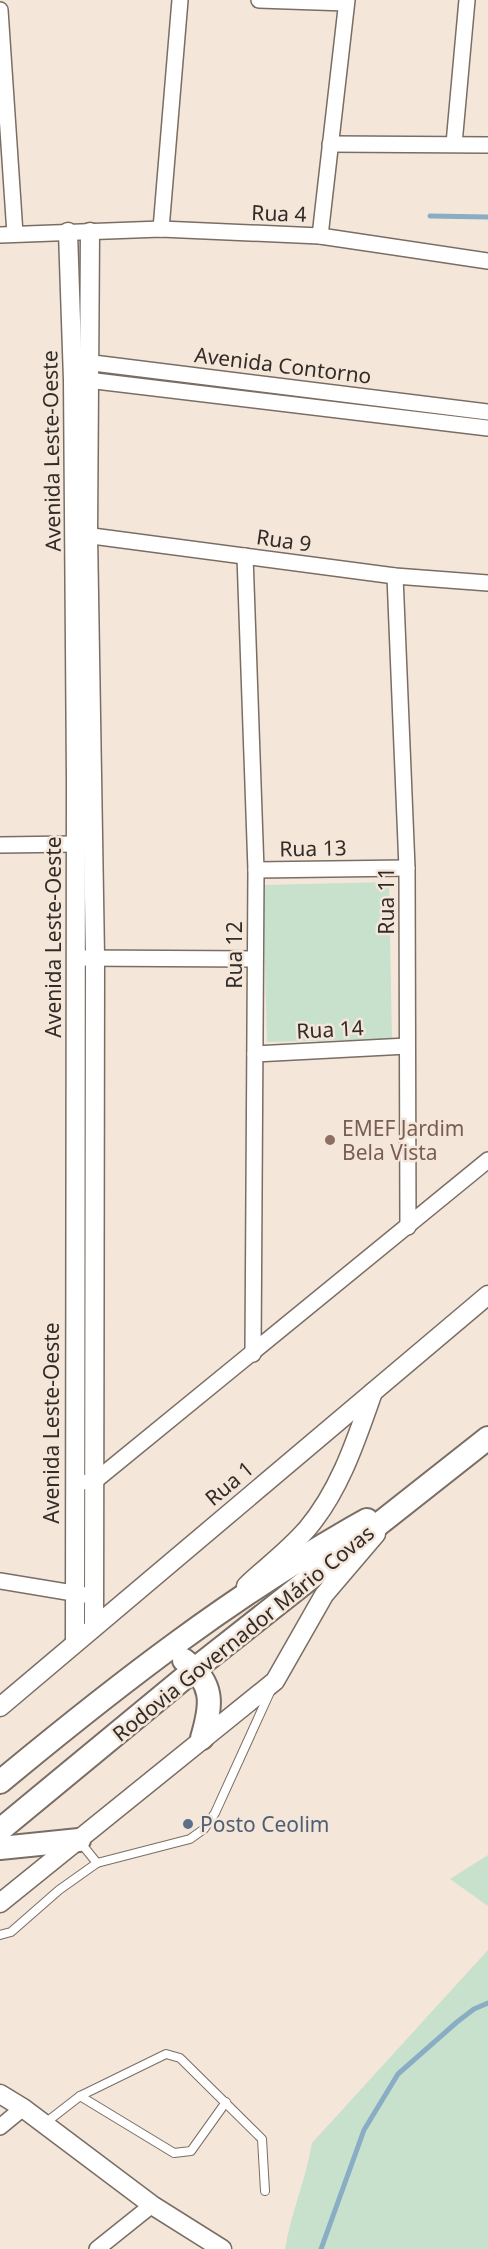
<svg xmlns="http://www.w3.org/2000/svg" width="488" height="2249" font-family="'Noto Sans',sans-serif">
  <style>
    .green { fill: #c7e1cc }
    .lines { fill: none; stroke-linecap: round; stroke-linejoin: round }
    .stream { stroke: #8aadc6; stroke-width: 5 }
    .service-casing { stroke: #7a6d63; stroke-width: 10 }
    .minor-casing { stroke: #7a6d63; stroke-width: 18 }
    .tertiary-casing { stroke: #7a6d63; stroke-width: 21 }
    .primary-casing { stroke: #7a6d63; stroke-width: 26 }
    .service { stroke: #fff; stroke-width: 8 }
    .minor { stroke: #fff; stroke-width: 15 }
    .tertiary { stroke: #fff; stroke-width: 18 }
    .primary { stroke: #fff; stroke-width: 22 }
    .education-dot { fill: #8d6e63; stroke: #f5e6da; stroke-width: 2 }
    .service-dot { fill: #5c6f8a; stroke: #f5e6da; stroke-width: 2 }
    .labels { text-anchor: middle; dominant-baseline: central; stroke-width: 5; stroke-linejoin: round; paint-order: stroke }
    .street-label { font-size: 21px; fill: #322c28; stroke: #f5e6da }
    .education-label { font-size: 21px; fill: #785e54; stroke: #f5e6da; text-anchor: start }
    .service-label { font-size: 21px; fill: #4e5e75; stroke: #f5e6da; text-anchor: start }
  </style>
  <rect width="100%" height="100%" fill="#f5e6da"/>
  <g class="green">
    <polygon points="389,882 392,1039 267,1042 263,885"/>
    <polygon points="488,1855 488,1906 450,1879"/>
    <path d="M488 1950V2249H285C291 2213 306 2179 312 2143Z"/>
  </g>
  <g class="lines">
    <g class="stream">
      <polyline points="430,216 488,217"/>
      <polyline points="321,2249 364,2130 398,2074 457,2022 474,2009 488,2003"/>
    </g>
    <g class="service-casing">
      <g id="service">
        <polyline points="97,1863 190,1839 204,1829 215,1813 270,1692"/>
        <polyline points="0,1935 11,1932 59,1890 97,1863 80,1842"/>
        <polyline points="80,2096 174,2153 191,2151 226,2102"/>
        <polyline points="44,2124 80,2096 166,2054 180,2058 262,2139 265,2191"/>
      </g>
    </g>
    <g class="minor-casing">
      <g id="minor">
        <polyline points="259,0 346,3"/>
        <polyline points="0,10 15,234"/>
        <polyline points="330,144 488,145"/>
        <polyline points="454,144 467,0"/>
        <polyline points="161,229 180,0"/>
        <polyline points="0,235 161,229 320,236 488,261"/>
        <polyline points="320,236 347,0"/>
        <polyline points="77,361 488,412"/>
        <polyline points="79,379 488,428"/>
        <polyline points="77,534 395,576 488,583"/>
        <polyline points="245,556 256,870 253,1354"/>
        <polyline points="395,576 407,868 408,1227"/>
        <polyline points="0,845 74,844"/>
        <polyline points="256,870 407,868"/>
        <polyline points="76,958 255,959"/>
        <polyline points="255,1054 407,1046"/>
        <polyline points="87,1482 95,1481 488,1160"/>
        <polyline points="0,1581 85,1595"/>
        <polyline points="0,2127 23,2108"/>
        <polyline points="97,2249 152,2205"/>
      </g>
    </g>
    <g class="tertiary-casing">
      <g id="tertiary">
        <polyline points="68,232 73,380 76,778 75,1642"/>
        <polyline points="90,232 88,534 95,957 94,1625"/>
        <path d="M246 1586C266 1567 289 1550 307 1529 340 1490 356 1440 373 1392"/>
        <polyline points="0,1707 488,1295"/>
        <polyline points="0,1903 275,1681 324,1595 376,1534"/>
        <polyline points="0,2094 23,2108 152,2205 222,2249"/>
      </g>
    </g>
    <g class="primary-casing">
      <g id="primary">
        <path d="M184 1660C215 1684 212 1704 202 1738"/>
        <path d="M0 1782C116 1686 235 1593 367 1520"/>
        <polyline points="0,1830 195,1669 488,1438"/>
        <polyline points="0,1848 79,1840"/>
      </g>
    </g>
    <use href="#service" class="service"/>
    <use href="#minor" class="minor"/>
    <use href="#tertiary" class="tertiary"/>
    <use href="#primary" class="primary"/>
  </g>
  <circle class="education-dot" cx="330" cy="1140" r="6"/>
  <circle class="service-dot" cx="188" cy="1824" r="6"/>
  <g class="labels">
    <g class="street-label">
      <text transform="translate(279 213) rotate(2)">Rua 4</text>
      <text transform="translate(283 365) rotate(7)">Avenida Contorno</text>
      <text transform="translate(51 451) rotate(-91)">Avenida Leste-Oeste</text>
      <text transform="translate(284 540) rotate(8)">Rua 9</text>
      <text transform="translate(313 848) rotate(-1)">Rua 13</text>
      <text transform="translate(386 901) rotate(-90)">Rua 11</text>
      <text transform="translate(53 937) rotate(-90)">Avenida Leste-Oeste</text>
      <text transform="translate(234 955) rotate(-90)">Rua 12</text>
      <text transform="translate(330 1029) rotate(-3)">Rua 14</text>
      <text transform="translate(51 1423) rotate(-90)">Avenida Leste-Oeste</text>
      <text transform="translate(229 1483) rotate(-40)">Rua 1</text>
      <text transform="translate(243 1633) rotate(-39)">Rodovia Governador Mário Covas</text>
    </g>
    <g class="education-label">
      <text x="342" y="1128">EMEF Jardim<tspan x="342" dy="24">Bela Vista</tspan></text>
    </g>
    <g class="service-label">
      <text x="200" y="1824">Posto Ceolim</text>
    </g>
  </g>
</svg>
